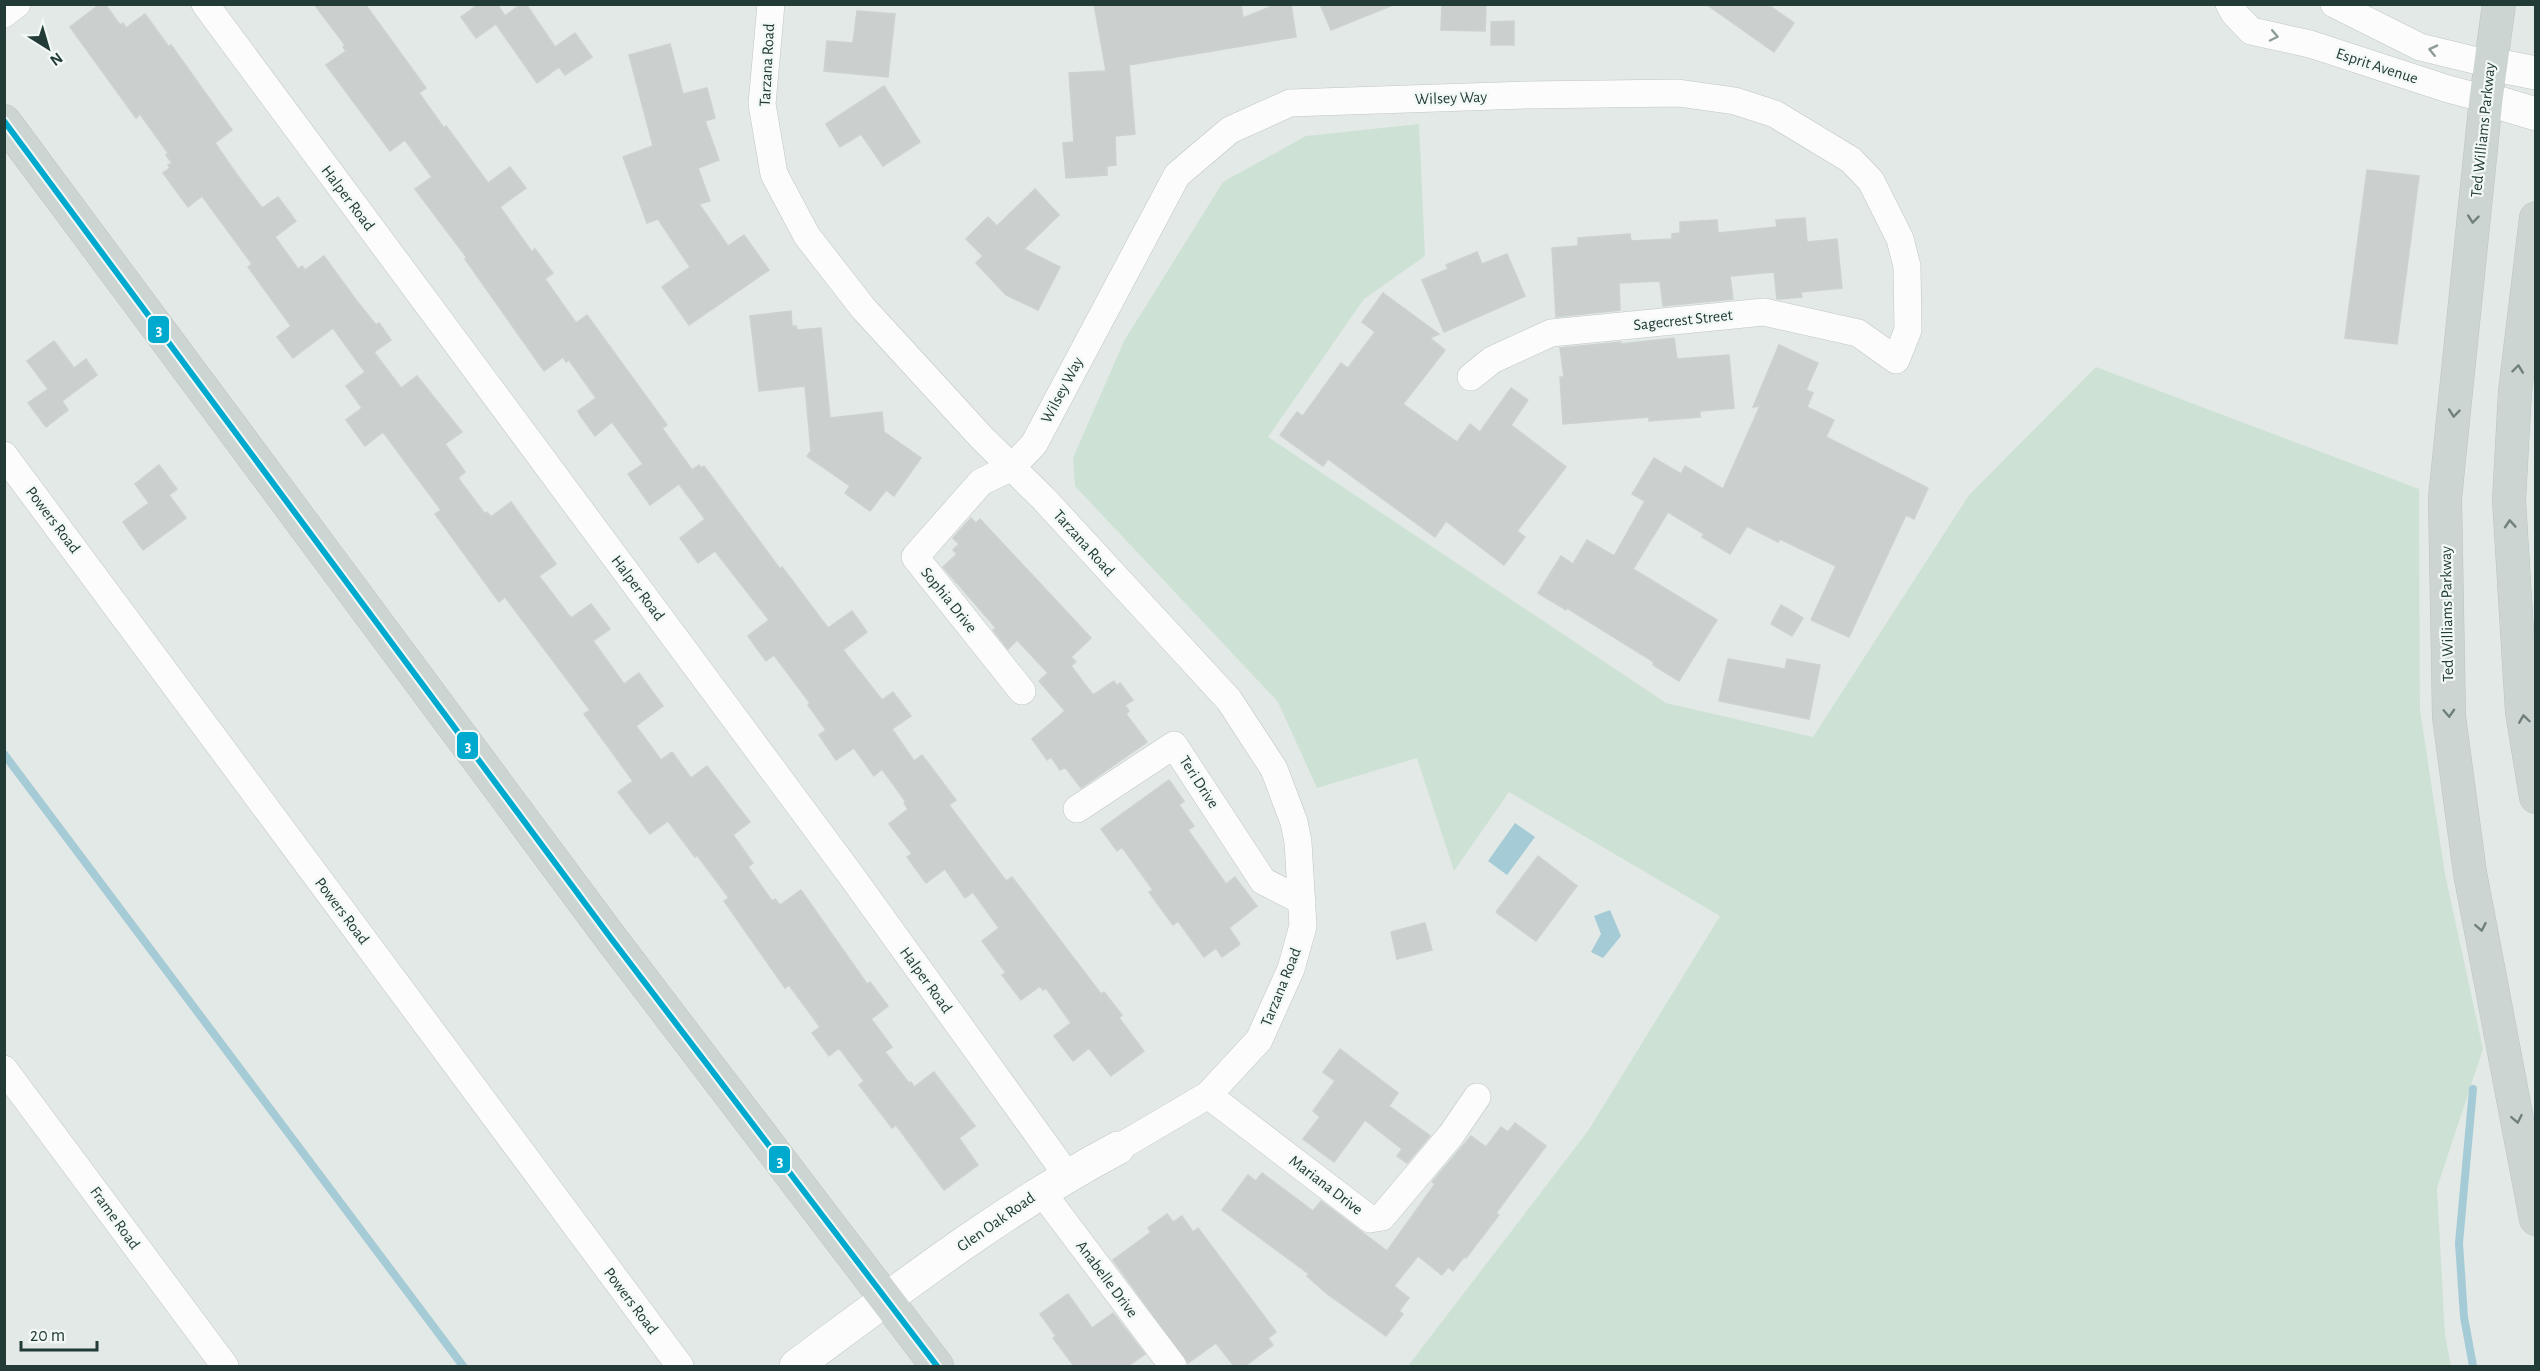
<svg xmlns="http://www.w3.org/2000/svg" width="2540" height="1371" font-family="'Alegreya Sans',sans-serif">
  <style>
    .green { fill: #cde2d5 }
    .water { fill: #a5cbd6 }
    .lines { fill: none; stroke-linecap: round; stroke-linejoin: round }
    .stream { stroke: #a5cbd6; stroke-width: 8 }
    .building { fill: #cbd0ce; stroke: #ccd2d0; stroke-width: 1.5 }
    .street-casing { stroke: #c0c6c4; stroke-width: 28 }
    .secondary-casing { stroke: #bfc7c4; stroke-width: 34 }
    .primary-casing { stroke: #bcc5c3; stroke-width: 34 }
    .street { stroke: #fbfcfb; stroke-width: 27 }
    .secondary { stroke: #fbfcfb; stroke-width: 33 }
    .primary { stroke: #cdd5d3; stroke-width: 33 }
    .bus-1-casing { stroke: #f2f8f5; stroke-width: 10 }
    .bus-1 { stroke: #00a9ce; stroke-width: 6 }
    .oneway { stroke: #8e9c99 }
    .oneway2 { stroke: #6f807d }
    .labels { text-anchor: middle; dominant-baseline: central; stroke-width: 4.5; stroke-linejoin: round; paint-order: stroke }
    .street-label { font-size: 16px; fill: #223b37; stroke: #f2f8f5 }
    .line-badge { stroke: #f2f8f5; stroke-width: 2 }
    .badge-label { font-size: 16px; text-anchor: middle; font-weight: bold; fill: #fff }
  </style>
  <rect width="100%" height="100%" fill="#e3e9e7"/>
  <polygon class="green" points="1419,124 1425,256 1364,299 1268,437 1666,703 1813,737 1969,495 2096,367 2419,489 2420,710 2445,874 2483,1049 2437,1188 2445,1335 2451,1366 1408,1366 1588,1131 1720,916 1509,792 1454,871 1417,758 1317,788 1278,702 1075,486 1073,458 1124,341 1223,182 1306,136"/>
  <g class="water">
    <polygon points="1515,823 1535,837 1507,875 1488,861"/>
    <polygon points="1610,910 1621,936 1603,958 1591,952 1601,934 1594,916"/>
  </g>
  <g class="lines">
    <g class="stream">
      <polyline points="4,754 463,1366"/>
      <polyline points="2473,1366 2464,1317 2459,1243 2473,1089"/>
    </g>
  </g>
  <g class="building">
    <polygon points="100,4 105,4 120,25 123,23 126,28 145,14 169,47 171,45 232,130 215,143 235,172 262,208 278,197 296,221 275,237 298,269 302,266 305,270 324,256 356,300 376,325 379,323 391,340 374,352 401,388 417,376 462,432 445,444 465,472 458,478 485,514 487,512 491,517 511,502 556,564 539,576 571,618 591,604 610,629 593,641 624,684 639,673 663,706 636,726 661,760 672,752 691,778 707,766 750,822 733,835 753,863 748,867 772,901 775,899 780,905 801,890 867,984 870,982 888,1006 871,1019 892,1047 885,1052 909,1083 911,1082 914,1087 934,1072 975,1126 959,1138 978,1165 944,1190 896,1125 892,1128 859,1085 864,1081 839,1048 829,1056 812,1033 820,1027 789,985 785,988 724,901 729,898 697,855 695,857 668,821 650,834 618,792 633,781 584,714 590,710 505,597 499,602 435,514 441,510 383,432 365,446 346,420 362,408 346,386 365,372 333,328 293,358 277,337 291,326 248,267 252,264 202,196 188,207 163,173 170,168 168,165 172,163 166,155 168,153 140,114 136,118 70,27"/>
    <polygon points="314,4 365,4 426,88 419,93 444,128 446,126 488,183 510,167 526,188 500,207 532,252 535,249 553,273 545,279 576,323 587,315 667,425 662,428 692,470 699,465 701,468 704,466 780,569 782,567 828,628 852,611 867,632 843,650 882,700 893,692 911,716 892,729 914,761 922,755 956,800 949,805 1006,881 1012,877 1101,994 1104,992 1122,1015 1119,1018 1144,1051 1111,1076 1089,1048 1073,1061 1054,1036 1071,1023 1046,988 1043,990 1040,986 1021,1000 1002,975 1006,973 982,941 999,928 973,892 965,898 945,869 926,883 907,857 912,854 889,824 908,809 904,803 906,802 882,769 874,776 854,748 836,760 819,735 826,730 808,705 810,703 774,655 766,661 748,636 769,620 715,551 698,563 680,538 705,519 679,484 650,505 628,474 643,464 612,422 595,436 580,415 578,411 596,398 569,360 566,362 563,357 544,371 465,259 467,258 415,189 432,177 405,140 390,151 326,65 346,51 343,47 345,45"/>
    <polygon points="479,4 497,4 505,16 521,4 526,4 555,47 575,33 592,57 565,75 559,67 537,83 496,24 476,38 461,17"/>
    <polygon points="1094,4 1241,4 1243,18 1277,4 1291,4 1296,37 1129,65 1135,134 1115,136 1116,165 1107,166 1107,175 1066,178 1063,143 1074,142 1069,73 1106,71"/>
    <polygon points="1320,4 1392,4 1393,5 1331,30"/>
    <polygon points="1442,4 1486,4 1485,31 1441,30"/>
    <polygon points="1706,4 1767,4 1794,23 1774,52"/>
    <polygon points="857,11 895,14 888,77 824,71 827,41 853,43"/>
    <polygon points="1514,21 1514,45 1491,45 1491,22"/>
    <polygon points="670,44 683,94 707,88 715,118 705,121 719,160 698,168 710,201 699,204 728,246 744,235 769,270 689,325 662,287 690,267 658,219 647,223 623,157 653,146 629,55"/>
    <polygon points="884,86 920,142 883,166 861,134 840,147 826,124"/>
    <polygon points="2367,170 2419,176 2397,344 2345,338"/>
    <polygon points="1035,189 1059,215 1024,249 1060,267 1038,310 1006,295 976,263 983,256 966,239 988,217 997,226"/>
    <polygon points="1805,218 1807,242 1837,239 1842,288 1801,292 1802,297 1777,299 1774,272 1730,276 1733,299 1663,306 1660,281 1619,283 1620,310 1556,317 1552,248 1578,246 1578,238 1630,234 1631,241 1672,239 1672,234 1680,233 1680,222 1717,220 1718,233 1777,227 1776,220"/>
    <polygon points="1477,252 1482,264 1507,254 1525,296 1444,332 1422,280 1448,269 1446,265"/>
    <polygon points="1383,293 1439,334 1430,338 1445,350 1403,404 1457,442 1470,424 1480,432 1511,388 1528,400 1511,425 1566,467 1517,531 1525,537 1504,565 1446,521 1435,537 1328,459 1323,466 1280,435 1297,412 1303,416 1341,363 1348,368 1375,332 1362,322"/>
    <polygon points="791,311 792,326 796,326 797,330 821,328 830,418 882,412 884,432 921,458 894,496 886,490 870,511 845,493 850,486 807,456 811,451 805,386 759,391 750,316"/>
    <polygon points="1674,338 1677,359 1729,355 1734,408 1700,411 1700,417 1649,421 1649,417 1563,424 1560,377 1564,377 1560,348 1621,342 1621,344"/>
    <polygon points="54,341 74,368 86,359 97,375 62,401 68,410 46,427 28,403 48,389 27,361"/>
    <polygon points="1779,345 1818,363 1806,390 1813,393 1807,407 1834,420 1826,437 1928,488 1914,519 1906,515 1849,637 1811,620 1836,566 1780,539 1778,542 1747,526 1730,554 1702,537 1704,534 1668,512 1633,569 1717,620 1679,681 1653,665 1654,662 1567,608 1566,610 1538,593 1561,556 1573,564 1587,540 1614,556 1645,501 1632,494 1654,458 1681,474 1685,466 1723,489 1760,406 1753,407"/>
    <polygon points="159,465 177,489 169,495 186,518 143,550 123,522 149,503 135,484"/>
    <polygon points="971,518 976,523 980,519 1091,638 1071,657 1076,662 1071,666 1093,695 1114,681 1117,686 1120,683 1133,700 1125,705 1129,711 1126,714 1147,742 1081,788 1065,767 1060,770 1051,757 1047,760 1032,739 1065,711 1039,681 1048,673 1017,640 1008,649 993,630 996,628 943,567 957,554 953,550 959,544 953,538"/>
    <polygon points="1781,605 1803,618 1792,636 1771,624"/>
    <polygon points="1728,659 1785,669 1787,659 1820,665 1809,719 1719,701"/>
    <polygon points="1169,780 1184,801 1179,805 1194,826 1188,830 1226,884 1235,877 1257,906 1229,928 1240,944 1222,957 1216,948 1204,957 1178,921 1173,925 1149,892 1153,890 1122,847 1117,851 1101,829"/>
    <polygon points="1538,856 1577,886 1536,941 1496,912"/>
    <polygon points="1425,923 1432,950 1397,959 1391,932"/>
    <polygon points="1340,1049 1398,1093 1389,1106 1430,1136 1407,1163 1397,1156 1402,1149 1365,1120 1334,1162 1303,1139 1320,1117 1313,1111 1335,1081 1323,1072"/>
    <polygon points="1515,1123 1546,1146 1496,1213 1499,1215 1466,1258 1464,1257 1453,1271 1448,1267 1442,1275 1418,1256 1394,1286 1409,1298 1399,1311 1403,1314 1386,1336 1326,1293 1307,1276 1309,1274 1222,1210 1248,1175 1256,1181 1262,1173 1313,1211 1321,1201 1387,1251 1435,1184 1432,1182 1471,1136 1486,1147 1501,1127 1508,1132"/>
    <polygon points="1167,1214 1173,1222 1182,1216 1193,1232 1198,1228 1276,1332 1268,1338 1273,1345 1245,1366 1234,1366 1216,1343 1188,1363 1113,1260 1151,1232 1148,1228"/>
    <polygon points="1068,1294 1092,1328 1113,1313 1145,1354 1128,1366 1074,1366 1053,1338 1056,1336 1040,1314"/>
  </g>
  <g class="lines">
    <g class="street-casing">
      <g id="street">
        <polyline points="205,4 850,874 1067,1175"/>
        <polyline points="771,4 762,104 774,174 807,236 863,308 982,438 1044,499 1229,700 1274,769 1294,822 1298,842 1303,926 1291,969 1259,1040 1208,1095 1118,1148"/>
        <polyline points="2229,4 2234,13 2251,31 2310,44 2448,89 2486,99"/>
        <polyline points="2334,4 2420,47 2490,64"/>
        <polyline points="4,14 17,4"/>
        <polyline points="4,455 680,1366"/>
        <polyline points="1022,691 915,557 981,482 1012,467 1034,444 1177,175 1230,130 1290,103 1527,95 1678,93 1735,101 1775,114 1851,160 1871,181 1900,239 1907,266 1908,330 1896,360 1858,333 1764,312 1551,333 1492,360 1471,377"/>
        <polyline points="1077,809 1174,745 1263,881 1302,901"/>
        <polyline points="4,1069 225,1366"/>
        <polyline points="1208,1095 1370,1219 1382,1217 1451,1135 1477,1097"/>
        <polyline points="1041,1191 1173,1366"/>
      </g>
    </g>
    <g class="secondary-casing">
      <g id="secondary">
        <polyline points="2490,64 2536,73"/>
        <polyline points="2486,99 2536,114"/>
        <path d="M796 1366C900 1289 1003 1209 1118 1148"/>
      </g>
    </g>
    <g class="primary-casing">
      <g id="primary">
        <polyline points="2499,4 2486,99 2445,498 2449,717 2470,873 2536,1219"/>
        <polyline points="4,121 610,937 937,1366"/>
        <polyline points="2536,218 2515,392 2509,500 2522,712 2536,797"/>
      </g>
    </g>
    <use href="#street" class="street"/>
    <use href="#secondary" class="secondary"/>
    <use href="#primary" class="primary"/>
    <g class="bus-1-casing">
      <polyline id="bus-1" points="4,121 610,937 937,1366"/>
    </g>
    <use href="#bus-1" class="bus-1"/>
  </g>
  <defs><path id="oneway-chevron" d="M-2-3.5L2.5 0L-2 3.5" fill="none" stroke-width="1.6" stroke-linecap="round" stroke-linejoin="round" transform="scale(1.5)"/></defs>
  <g class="oneway">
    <use href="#oneway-chevron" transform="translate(2274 36) rotate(12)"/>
    <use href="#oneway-chevron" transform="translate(2433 50) rotate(-167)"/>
  </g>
  <g class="oneway2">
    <use href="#oneway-chevron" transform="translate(2473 219) rotate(96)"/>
    <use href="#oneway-chevron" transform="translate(2518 369) rotate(-83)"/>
    <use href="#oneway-chevron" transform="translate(2454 413) rotate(96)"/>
    <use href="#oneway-chevron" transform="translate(2510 524) rotate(-94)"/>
    <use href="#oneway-chevron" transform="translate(2449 713) rotate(87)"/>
    <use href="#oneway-chevron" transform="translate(2524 719) rotate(-98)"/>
    <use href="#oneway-chevron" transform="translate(2481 927) rotate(79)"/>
    <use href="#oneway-chevron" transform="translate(2517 1119) rotate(79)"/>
  </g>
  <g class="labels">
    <g class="street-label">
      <text transform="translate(767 65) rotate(-87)">Tarzana Road</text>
      <text transform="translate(2377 66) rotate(18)">Esprit Avenue</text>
      <text transform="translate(1451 98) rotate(-2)">Wilsey Way</text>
      <text transform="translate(2483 130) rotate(-84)">Ted Williams Parkway</text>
      <text transform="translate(348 198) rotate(53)">Halper Road</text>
      <text transform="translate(1683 320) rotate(-6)">Sagecrest Street</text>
      <text transform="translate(1062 390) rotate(-62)">Wilsey Way</text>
      <text transform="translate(53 520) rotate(53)">Powers Road</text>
      <text transform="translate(1084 543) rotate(48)">Tarzana Road</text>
      <text transform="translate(638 588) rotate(53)">Halper Road</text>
      <text transform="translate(949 600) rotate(51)">Sophia Drive</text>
      <text transform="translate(2447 614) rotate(-91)">Ted Williams Parkway</text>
      <text transform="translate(1199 782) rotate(57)">Teri Drive</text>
      <text transform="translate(342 911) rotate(53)">Powers Road</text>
      <text transform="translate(926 980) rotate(54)">Halper Road</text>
      <text transform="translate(1281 987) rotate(-68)">Tarzana Road</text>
      <text transform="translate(1326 1185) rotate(37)">Mariana Drive</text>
      <text transform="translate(115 1218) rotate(54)">Frame Road</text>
      <text transform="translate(996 1222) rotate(-35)">Glen Oak Road</text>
      <text transform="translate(1107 1279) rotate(53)">Anabelle Drive</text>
      <text transform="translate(631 1301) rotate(53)">Powers Road</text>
    </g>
  </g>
  <g class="line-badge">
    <rect x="147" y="315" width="23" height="29" rx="6" fill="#00a9ce"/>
    <rect x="456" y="731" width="23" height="29" rx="6" fill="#00a9ce"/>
    <rect x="768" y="1145" width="23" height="29" rx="6" fill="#00a9ce"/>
  </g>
  <g class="badge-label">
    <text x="159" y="335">3</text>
    <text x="468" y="751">3</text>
    <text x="780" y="1166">3</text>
  </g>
  <rect width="2540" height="1371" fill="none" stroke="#223b37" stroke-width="12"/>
  <g transform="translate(48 48) rotate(143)" stroke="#f2f8f5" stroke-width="4.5" paint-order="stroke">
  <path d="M0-4.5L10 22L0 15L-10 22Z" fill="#223b37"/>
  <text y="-9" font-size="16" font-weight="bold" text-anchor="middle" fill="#223b37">N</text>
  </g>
  <path d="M21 1341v9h76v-9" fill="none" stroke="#223b37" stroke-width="3"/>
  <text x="30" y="1341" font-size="18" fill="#223b37" stroke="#f2f8f5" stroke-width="4.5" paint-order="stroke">20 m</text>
</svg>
